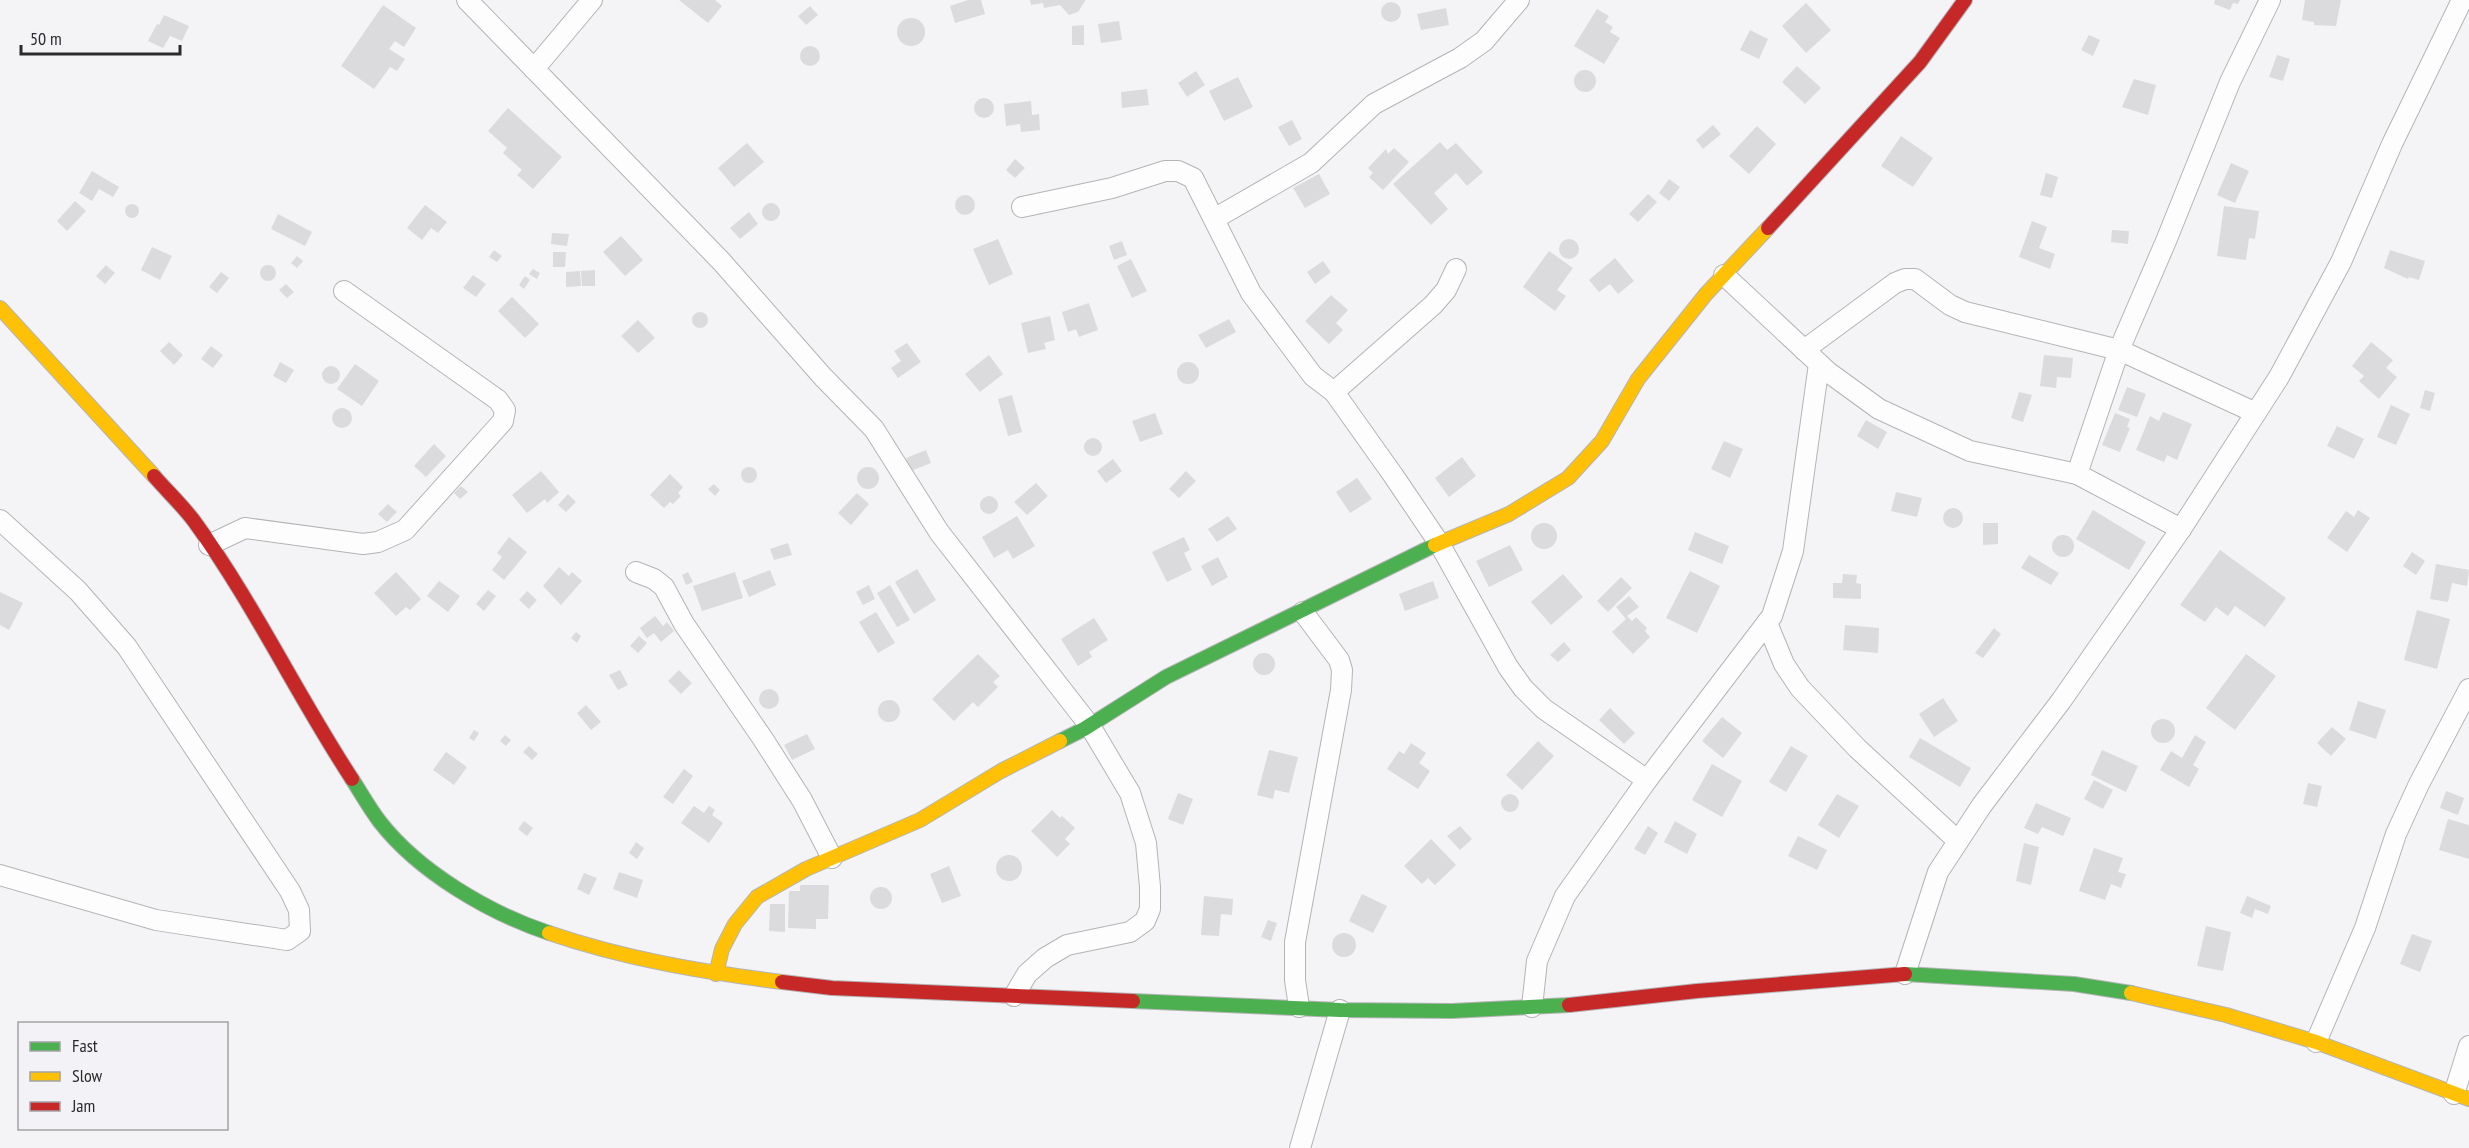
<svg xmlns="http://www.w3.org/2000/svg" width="2469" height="1148" font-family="'PT Sans Narrow',sans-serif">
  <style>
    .building { fill: #dbdbdd }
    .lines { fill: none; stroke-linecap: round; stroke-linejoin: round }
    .street-casing { stroke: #b4b4b6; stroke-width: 22 }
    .fast-casing { stroke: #b4b4b6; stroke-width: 16 }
    .slow-casing { stroke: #b4b4b6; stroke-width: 16 }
    .jam-casing { stroke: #b4b4b6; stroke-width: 16 }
    .street { stroke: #fdfdfe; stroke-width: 20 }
    .fast { stroke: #4caf50; stroke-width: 14 }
    .slow { stroke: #ffc107; stroke-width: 14 }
    .jam { stroke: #c62828; stroke-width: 14 }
  </style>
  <rect width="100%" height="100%" fill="#f4f4f6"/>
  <g class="building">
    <polygon points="679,0 715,0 722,6 708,23"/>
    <polygon points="968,0 981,0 985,14 955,23 950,6"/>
    <polygon points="1030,0 1085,0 1085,1 1078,12 1069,15 1060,5 1044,8 1043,3 1031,5"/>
    <polygon points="2215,0 2240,0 2238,4 2233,3 2230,10 2214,4"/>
    <polygon points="2305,0 2341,0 2336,26 2314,25 2314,22 2302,20"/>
    <circle cx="1391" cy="12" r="10"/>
    <polygon points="1806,3 1831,30 1806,53 1782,26"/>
    <polygon points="383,5 416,28 404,47 395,41 389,49 405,59 397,71 390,67 374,89 341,66"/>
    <polygon points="810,6 818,15 806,25 798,16"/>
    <polygon points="1446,8 1449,25 1421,30 1417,14"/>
    <polygon points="1597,9 1609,16 1605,22 1613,27 1610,32 1620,38 1604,64 1574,46"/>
    <polygon points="164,15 189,26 182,41 170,36 163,48 148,41 157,24 159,25"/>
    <circle cx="911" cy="32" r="14"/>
    <polygon points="1119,21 1122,40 1101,43 1098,24"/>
    <polygon points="1084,25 1084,45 1072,45 1072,26"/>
    <polygon points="1750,30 1768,39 1759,59 1740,50"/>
    <polygon points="2089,35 2100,40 2093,56 2081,50"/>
    <circle cx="810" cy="56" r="10"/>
    <polygon points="2277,55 2290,59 2283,81 2269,77"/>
    <polygon points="1797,66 1821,88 1805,104 1782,82"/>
    <circle cx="1585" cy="81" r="11"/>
    <polygon points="1196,71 1205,85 1187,97 1178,83"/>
    <polygon points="1238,77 1253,107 1224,121 1209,91"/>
    <polygon points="2134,79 2156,85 2148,115 2122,107"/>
    <polygon points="1147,89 1149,105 1122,108 1121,92"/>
    <circle cx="984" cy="108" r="10"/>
    <polygon points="1031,101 1032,115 1039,114 1040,130 1021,132 1020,124 1006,126 1004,104"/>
    <polygon points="508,108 562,157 533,189 517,175 522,170 503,153 507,148 488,131"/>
    <polygon points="1292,120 1302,139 1289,146 1278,127"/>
    <polygon points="1713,125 1721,134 1703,149 1696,140"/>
    <polygon points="1757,126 1776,144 1749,174 1729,156"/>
    <polygon points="1901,136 1933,158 1913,187 1881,166"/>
    <polygon points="1440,142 1447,150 1456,143 1483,172 1467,186 1456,173 1434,193 1448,209 1431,225 1393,184"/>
    <polygon points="747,143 764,162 734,187 718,168"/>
    <polygon points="1394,148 1409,162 1383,190 1369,177 1373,173 1368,168 1386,149 1388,154"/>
    <polygon points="1015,159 1025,168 1015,178 1006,170"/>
    <polygon points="2231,163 2249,171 2235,203 2217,195"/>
    <polygon points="92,171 119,187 113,197 99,189 92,201 79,193"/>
    <polygon points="2046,173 2058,177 2052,198 2040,195"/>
    <polygon points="1319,174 1330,194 1305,208 1293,188"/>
    <polygon points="1669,179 1680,187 1669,201 1659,193"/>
    <polygon points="1648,194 1657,202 1638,222 1629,214"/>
    <circle cx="965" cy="205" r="10"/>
    <polygon points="75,201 86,211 67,231 57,221"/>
    <circle cx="771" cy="212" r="9"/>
    <circle cx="132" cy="211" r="7"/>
    <polygon points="425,205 447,222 438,233 431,228 422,240 407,228"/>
    <polygon points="2224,206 2259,211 2255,239 2249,238 2246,260 2217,256"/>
    <polygon points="749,212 758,224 740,239 730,228"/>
    <polygon points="278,214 312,232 305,246 271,229"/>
    <polygon points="2032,221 2047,227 2039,248 2055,254 2050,269 2019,257"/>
    <polygon points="2112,230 2129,231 2128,244 2111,242"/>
    <polygon points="552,233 569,234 567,246 551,244"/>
    <polygon points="621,236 643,260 625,276 603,252"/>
    <polygon points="998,239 1013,274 989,285 973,249"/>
    <circle cx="1569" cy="249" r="10"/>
    <polygon points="1122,241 1127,255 1114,260 1109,246"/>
    <polygon points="152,247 172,256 160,280 141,270"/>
    <polygon points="494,250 502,256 497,262 489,257"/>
    <polygon points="2390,250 2425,261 2419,280 2409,277 2408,279 2384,268"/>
    <polygon points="1549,251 1573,268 1557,290 1566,296 1555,311 1523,287"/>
    <polygon points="553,252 566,252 565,267 553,267"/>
    <polygon points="297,256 303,261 297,268 291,263"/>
    <polygon points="1615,258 1634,281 1618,294 1610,284 1599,292 1589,280"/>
    <polygon points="1131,259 1147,291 1132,298 1117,266"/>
    <polygon points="1323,261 1331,272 1315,284 1307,272"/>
    <polygon points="106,265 115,273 105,284 96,276"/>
    <circle cx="268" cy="273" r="8"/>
    <polygon points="533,269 540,273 537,279 529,274"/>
    <polygon points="595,270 595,286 582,286 581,271"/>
    <polygon points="580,271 581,286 566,287 566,272"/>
    <polygon points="221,272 229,278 217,293 209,287"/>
    <polygon points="473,275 486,284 476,297 463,288"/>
    <polygon points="525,276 530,280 524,289 519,285"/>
    <polygon points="286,284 294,292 287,298 279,290"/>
    <polygon points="1331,295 1348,310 1336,323 1343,330 1329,344 1305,321"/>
    <polygon points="512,297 539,324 525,338 498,311"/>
    <polygon points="1089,303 1098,330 1079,337 1076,329 1068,332 1062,312"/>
    <circle cx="700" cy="320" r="8"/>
    <polygon points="1050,316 1055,340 1044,343 1046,349 1028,353 1021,323"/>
    <polygon points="1229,319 1236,332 1206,348 1198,335"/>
    <polygon points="638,320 655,338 638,353 621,336"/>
    <polygon points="169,342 183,355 174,365 160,351"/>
    <polygon points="2371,342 2393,360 2386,368 2397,377 2379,399 2359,381 2364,376 2352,366"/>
    <polygon points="907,343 921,362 898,378 891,368 901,361 894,351"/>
    <polygon points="211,346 223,355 213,368 201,359"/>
    <polygon points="989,355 1003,374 980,392 965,374"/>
    <polygon points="2044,355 2073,358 2071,378 2057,377 2056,388 2040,386"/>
    <polygon points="280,362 294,370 286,383 273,376"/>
    <circle cx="1188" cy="373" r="11"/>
    <polygon points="355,364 379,381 362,406 337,389"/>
    <circle cx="331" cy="375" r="9"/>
    <polygon points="2127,387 2146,394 2137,417 2118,410"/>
    <polygon points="2425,390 2435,393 2430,411 2420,408"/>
    <polygon points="2019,392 2032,395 2023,422 2011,418"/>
    <polygon points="1012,395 1022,432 1008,436 998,399"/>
    <polygon points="2391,405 2410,414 2396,445 2377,437"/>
    <circle cx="342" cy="418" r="10"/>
    <polygon points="2163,412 2192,424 2177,460 2167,455 2164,462 2136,450 2150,416 2159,421"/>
    <polygon points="1155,413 1163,434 1140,442 1132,421"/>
    <polygon points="2115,413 2130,419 2127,427 2130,428 2120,452 2102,445"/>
    <polygon points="1866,420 1887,432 1878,449 1857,436"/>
    <polygon points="2337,426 2364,439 2354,459 2327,446"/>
    <circle cx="1093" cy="447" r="9"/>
    <polygon points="1724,441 1743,449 1730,478 1711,469"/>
    <polygon points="434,444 446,456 426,477 414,466"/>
    <polygon points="926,450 931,463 911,471 906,458"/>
    <polygon points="1462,457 1476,476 1449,497 1435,478"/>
    <polygon points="1113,459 1122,471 1106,483 1097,471"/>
    <circle cx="749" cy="475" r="8"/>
    <circle cx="868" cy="478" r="11"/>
    <polygon points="541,471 559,492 547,503 545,499 527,513 512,495"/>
    <polygon points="1186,471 1196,481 1179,498 1169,489"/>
    <polygon points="670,474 683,487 678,493 681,496 673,504 670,502 664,508 650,495"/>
    <polygon points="1357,478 1372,499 1350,513 1336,492"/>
    <polygon points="1036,483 1048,496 1027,515 1014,502"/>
    <polygon points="714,484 720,490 715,496 708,489"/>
    <polygon points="461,486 468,492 460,499 454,493"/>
    <polygon points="1896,492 1922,498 1917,517 1891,511"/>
    <polygon points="857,493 869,504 851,525 838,513"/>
    <polygon points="568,494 576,502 566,512 558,505"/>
    <circle cx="989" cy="505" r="9"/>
    <polygon points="388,504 397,512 387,522 378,514"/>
    <circle cx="1953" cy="518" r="10"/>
    <polygon points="2093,510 2146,542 2129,570 2076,539"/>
    <polygon points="2358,510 2370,518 2347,552 2327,538 2346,511 2354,517"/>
    <polygon points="1017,516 1035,546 1013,559 1008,550 994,558 982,537"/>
    <polygon points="1228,516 1237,529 1217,542 1208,529"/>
    <circle cx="1544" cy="536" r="13"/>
    <polygon points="1983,523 1998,523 1998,544 1983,545"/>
    <polygon points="1695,532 1729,546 1722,564 1688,550"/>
    <circle cx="2063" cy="546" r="11"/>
    <polygon points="509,537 527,552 504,580 492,570 502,557 497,553"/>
    <polygon points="1184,537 1190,550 1184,553 1192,570 1167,582 1152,552"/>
    <polygon points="788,543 792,555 774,560 770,549"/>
    <polygon points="1510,545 1523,570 1489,587 1476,561"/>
    <polygon points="2220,550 2286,598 2265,627 2235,606 2228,616 2216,607 2205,622 2180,605"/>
    <polygon points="2412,552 2425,561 2416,575 2403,566"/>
    <polygon points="2029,555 2059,573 2051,585 2021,568"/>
    <polygon points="1218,557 1228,577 1212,586 1201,566"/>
    <polygon points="2436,564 2469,570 2467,586 2452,583 2448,602 2430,599"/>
    <polygon points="559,567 569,576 572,572 582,581 561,605 543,586"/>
    <polygon points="917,569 936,600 914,614 895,582"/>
    <polygon points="770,570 776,585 749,597 742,581"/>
    <polygon points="1690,571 1720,586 1697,633 1666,618"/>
    <polygon points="396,572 421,599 410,610 406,607 396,616 374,593"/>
    <polygon points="688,572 693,582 686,585 682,575"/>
    <polygon points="735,572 743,598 702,611 693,586"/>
    <polygon points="1563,574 1583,597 1551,625 1531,602"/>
    <polygon points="1843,574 1857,575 1856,583 1861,584 1861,599 1833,598 1833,583 1842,583"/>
    <polygon points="1621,577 1632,588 1608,612 1597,601"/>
    <polygon points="439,581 460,596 448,612 427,596"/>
    <polygon points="1433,581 1439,598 1405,611 1399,594"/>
    <polygon points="869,585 875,599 863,605 856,592"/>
    <polygon points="890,585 910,620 897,627 877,593"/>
    <polygon points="488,590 496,596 484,611 476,604"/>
    <polygon points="527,591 537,600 529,609 519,600"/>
    <polygon points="0,592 23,603 9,630 0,625"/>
    <polygon points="1629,596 1639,607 1627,616 1632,621 1636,617 1647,628 1645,631 1650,637 1633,654 1612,632 1626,619 1616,607"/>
    <polygon points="2417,610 2450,619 2437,669 2404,660"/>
    <polygon points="876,612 895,643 878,653 859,622"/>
    <polygon points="655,616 663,626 667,622 674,631 661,642 654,633 647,638 640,628"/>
    <polygon points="1094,618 1108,640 1089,652 1092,657 1078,666 1061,639"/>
    <polygon points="1845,625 1879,628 1878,653 1843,650"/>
    <polygon points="1994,628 2001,634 1983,658 1975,653"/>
    <polygon points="576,632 581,636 577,643 571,638"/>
    <polygon points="639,636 647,643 638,653 630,646"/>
    <polygon points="1564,642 1571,650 1558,662 1550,655"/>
    <circle cx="1264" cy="664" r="11"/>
    <polygon points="978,654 1000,676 993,682 998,687 978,707 973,702 954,721 932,699"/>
    <polygon points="2246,654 2276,676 2235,730 2206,708"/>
    <polygon points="620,670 628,685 618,690 609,675"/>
    <polygon points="679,670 692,683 681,694 668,681"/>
    <circle cx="769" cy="699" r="10"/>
    <polygon points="1943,698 1958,721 1934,737 1919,714"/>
    <circle cx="889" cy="711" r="11"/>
    <polygon points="2358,701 2386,710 2376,739 2349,730"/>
    <polygon points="586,705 601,722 591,730 577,713"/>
    <polygon points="1610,708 1635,733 1624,744 1599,720"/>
    <polygon points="1722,717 1742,733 1723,758 1702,741"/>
    <circle cx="2163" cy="731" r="12"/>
    <polygon points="2332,727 2346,739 2331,756 2317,743"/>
    <polygon points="474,730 479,733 474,741 469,738"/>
    <polygon points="807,734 815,749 792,760 784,745"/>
    <polygon points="505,735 511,740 506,746 500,741"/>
    <polygon points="2195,735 2206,742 2193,765 2199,769 2189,787 2160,770 2171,751 2182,758"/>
    <polygon points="1920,738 1971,768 1960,787 1909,757"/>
    <polygon points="1538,741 1554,756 1522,790 1506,775"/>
    <polygon points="1411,743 1426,753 1419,763 1430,771 1418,789 1387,769 1399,751 1404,754"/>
    <polygon points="529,746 538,754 532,760 523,752"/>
    <polygon points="1791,746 1808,756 1786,792 1769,782"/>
    <polygon points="1269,750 1298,757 1289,793 1275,790 1273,799 1257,795"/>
    <polygon points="2102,750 2138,766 2126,792 2091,775"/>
    <polygon points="446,752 467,767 454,785 433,770"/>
    <polygon points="1712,764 1742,781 1722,817 1692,800"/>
    <polygon points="684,769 693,776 673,804 663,797"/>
    <polygon points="2094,780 2113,790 2103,809 2084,799"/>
    <polygon points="2308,783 2322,786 2317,807 2303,804"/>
    <polygon points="2446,791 2464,798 2458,815 2440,808"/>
    <polygon points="1178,793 1193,799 1183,825 1168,819"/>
    <circle cx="1510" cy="803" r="9"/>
    <polygon points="1837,794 1859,806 1839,838 1818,825"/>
    <polygon points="2036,803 2071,818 2063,836 2042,827 2038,834 2024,828"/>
    <polygon points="694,806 704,813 709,806 715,810 712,815 723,823 709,843 681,823"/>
    <polygon points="1052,810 1060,818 1062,816 1075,828 1065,839 1070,844 1057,857 1031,831"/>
    <polygon points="2448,819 2469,825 2469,859 2439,850"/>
    <polygon points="524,821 533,828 527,836 518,829"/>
    <polygon points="1675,821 1697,834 1687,854 1664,842"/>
    <polygon points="1460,826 1472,839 1460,850 1447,836"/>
    <polygon points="1648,826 1658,833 1645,855 1634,849"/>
    <polygon points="1798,836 1827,850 1817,870 1788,856"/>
    <polygon points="1431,839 1456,865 1435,885 1428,878 1422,884 1404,866"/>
    <polygon points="636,842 644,848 637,859 629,853"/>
    <polygon points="2024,843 2039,847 2031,885 2016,881"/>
    <polygon points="2094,848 2123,858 2118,872 2126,874 2121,888 2111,884 2105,900 2079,891"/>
    <circle cx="1009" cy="868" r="13"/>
    <polygon points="949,866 961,896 942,903 930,874"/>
    <polygon points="619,872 643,880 637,898 613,889"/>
    <polygon points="584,873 597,878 589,895 577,889"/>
    <polygon points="800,885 829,885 828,919 816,919 816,929 788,928 789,891 800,891"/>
    <circle cx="881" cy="898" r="11"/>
    <polygon points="1362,894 1387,906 1373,933 1349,921"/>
    <polygon points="1204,896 1233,899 1232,915 1221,914 1219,936 1201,935"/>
    <polygon points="2247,896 2271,906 2268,914 2255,909 2252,918 2240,913"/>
    <polygon points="770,904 785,904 785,932 769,931"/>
    <polygon points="1268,920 1277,923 1271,941 1261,937"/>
    <polygon points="2206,926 2231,932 2223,971 2197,966"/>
    <circle cx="1344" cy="945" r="12"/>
    <polygon points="2412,934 2432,941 2420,972 2400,964"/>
  </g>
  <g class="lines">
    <g class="street-casing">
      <g id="street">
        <polyline points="467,0 721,261 823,377 874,429 939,532 1090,726 1130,793 1146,843 1150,887 1150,909 1145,921 1130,932 1067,945 1045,958 1027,974 1014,996"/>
        <polyline points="534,69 592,0"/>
        <polyline points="1022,207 1112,188 1165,171 1178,171 1193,178 1251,293 1313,376 1334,392 1393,475 1439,543 1508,667 1523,688 1544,709 1647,780"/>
        <polyline points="1214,219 1311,163 1374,104 1460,58 1484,41 1519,0"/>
        <polyline points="1724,275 1828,372 1879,409 1970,451 2077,474"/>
        <polyline points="1804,350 1895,283 1905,279 1915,279 1950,305 1965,312 2119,350 2256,413"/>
        <polyline points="1334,392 1433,305 1446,290 1456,269"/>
        <polyline points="0,520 78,591 127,647 290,891 299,910 300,931 287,940 156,920 0,875"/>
        <polyline points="2181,529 2077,474 2119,350 2166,241 2230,82 2270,0"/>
        <polyline points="209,545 245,528 363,544 378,542 405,530 503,421 505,410 498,400 344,291"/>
        <polyline points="636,572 654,579 664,587 684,624 763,739 802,800 832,858"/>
        <polyline points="1767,623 1784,664 1800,688 1857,748 1958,841"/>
        <polyline points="1905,974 1938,872 1982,805 2061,701 2181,529 2279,377 2341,262 2392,144 2462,0"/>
        <polyline points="1299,1007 1295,980 1295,942 1341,690 1342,670 1339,660 1303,612"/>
        <polyline points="1532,1007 1537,961 1565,896 1647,780 1772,616 1793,551 1819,364"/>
        <polyline points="2316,1042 2365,928 2396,834 2419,784 2469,689"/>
        <polyline points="2454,1094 2469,1046"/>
        <polyline points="1300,1148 1340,1010"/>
      </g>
    </g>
    <g class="fast-casing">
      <g id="fast">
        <polyline points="1060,741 1084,729 1166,677 1435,545"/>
        <path d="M352 779C361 793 370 809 380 822 419 872 489 913 549 933"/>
        <polyline points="1905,974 2074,984 2131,993"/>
        <polyline points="1133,1001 1340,1010 1452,1011 1569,1005"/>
      </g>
    </g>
    <g class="slow-casing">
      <g id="slow">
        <polyline points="0,308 154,476"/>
        <polyline points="1435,545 1509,514 1568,478 1602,441 1638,379 1706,294 1768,228"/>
        <path d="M549 933C625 959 703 972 782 982"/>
        <polyline points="716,974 722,949 735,924 757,897 806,869 920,820 1001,771 1060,741"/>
        <polyline points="2131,993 2226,1015 2316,1042 2469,1099"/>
      </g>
    </g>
    <g class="jam-casing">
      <g id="jam">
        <polyline points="1768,228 1920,62 1965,0"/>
        <path d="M154 476C167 491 182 505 194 521 253 602 297 695 352 779"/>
        <polyline points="782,982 832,988 1133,1001"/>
        <polyline points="1569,1005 1697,991 1905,974"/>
      </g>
    </g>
    <use href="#street" class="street"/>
    <use href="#fast" class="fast"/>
    <use href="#slow" class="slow"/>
    <use href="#jam" class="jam"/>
  </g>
  <rect x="18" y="1022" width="210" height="108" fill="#f3f3f7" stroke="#a3a3a6" stroke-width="1.5"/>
  <rect x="30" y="1042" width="30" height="9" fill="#4caf50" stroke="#a3a3a6" stroke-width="1.5"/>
  <text x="72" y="1052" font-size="18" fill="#2b2b2c">Fast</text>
  <rect x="30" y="1072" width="30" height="9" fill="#ffc107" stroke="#a3a3a6" stroke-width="1.5"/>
  <text x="72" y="1082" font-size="18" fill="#2b2b2c">Slow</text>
  <rect x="30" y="1102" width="30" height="9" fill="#c62828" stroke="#a3a3a6" stroke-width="1.5"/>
  <text x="72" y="1112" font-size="18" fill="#2b2b2c">Jam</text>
  <path d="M21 45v9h159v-9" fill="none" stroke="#2b2b2c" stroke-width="3"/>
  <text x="30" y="45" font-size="18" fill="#2b2b2c" stroke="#f3f3f7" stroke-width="4.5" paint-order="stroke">50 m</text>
</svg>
